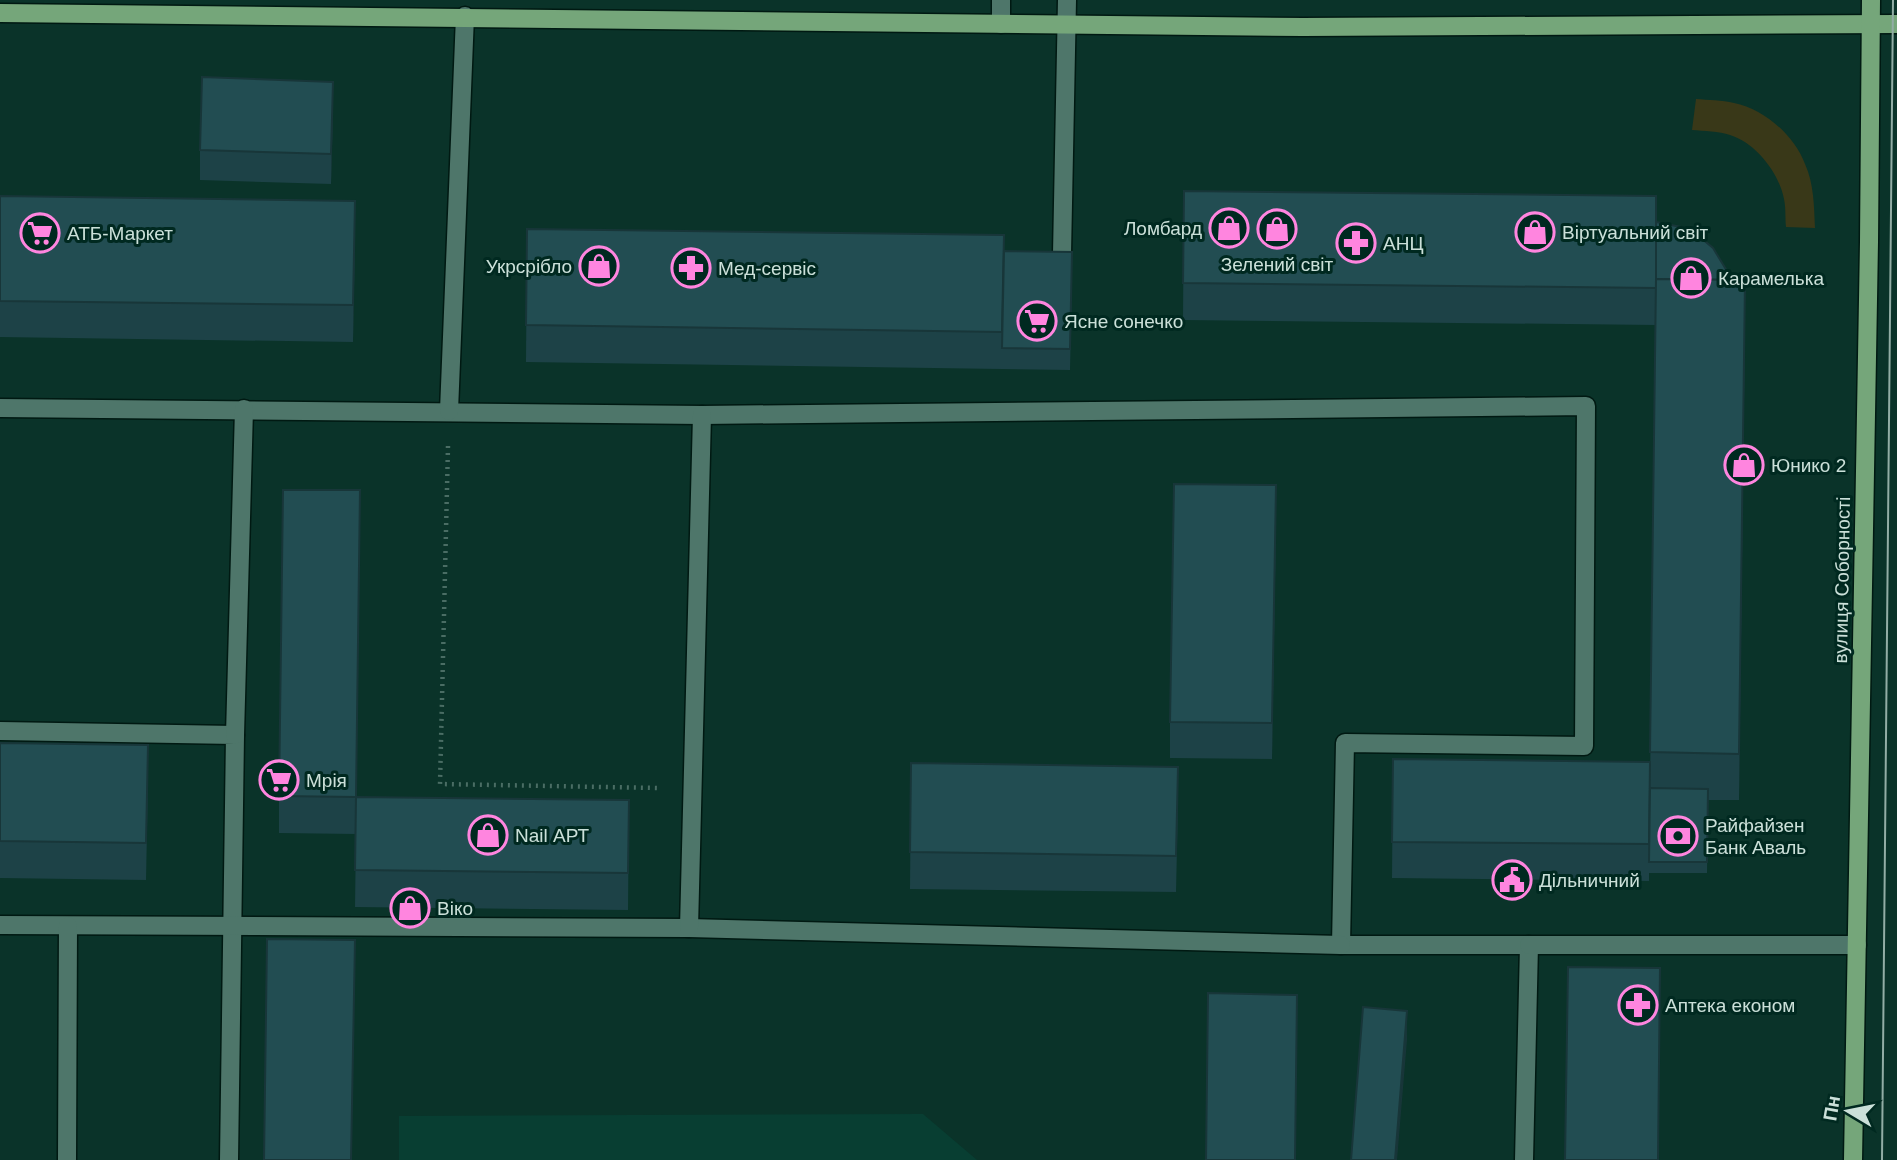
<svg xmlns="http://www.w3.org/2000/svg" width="1897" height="1160" font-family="Helvetica,sans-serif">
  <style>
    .built { fill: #083e32 }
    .green { fill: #393818 }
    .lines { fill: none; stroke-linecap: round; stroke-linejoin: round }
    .minor-casing { stroke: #001912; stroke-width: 21 }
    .major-casing { stroke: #001912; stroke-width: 21 }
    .path { stroke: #4a6d64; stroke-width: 4.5; stroke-dasharray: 2 5; stroke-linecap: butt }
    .minor { stroke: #4e766a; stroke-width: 18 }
    .major { stroke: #75a67a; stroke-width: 18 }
    .tram { stroke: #92ada5; stroke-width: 2 }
    .wall { fill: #1d4247 }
    .shaded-wall { fill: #183639 }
    .building { fill: #224d52; stroke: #183639; stroke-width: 2 }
    .labels { text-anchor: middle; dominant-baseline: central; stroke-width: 6; stroke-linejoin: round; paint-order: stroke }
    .poi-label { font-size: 19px; fill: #cbe0d9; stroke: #002920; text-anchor: start }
    .street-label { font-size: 19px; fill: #cbe0d9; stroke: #002920 }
  </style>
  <rect width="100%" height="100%" fill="#0a3329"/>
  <polygon class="built" points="923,1114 977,1160 399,1160 399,1116"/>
  <path class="green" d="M1696 99C1708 100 1722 100 1734 103 1764 109 1794 135 1805 164 1814 184 1814 206 1815 228L1786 227C1785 218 1786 208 1784 199 1779 173 1756 143 1730 135 1719 131 1704 131 1692 130Z"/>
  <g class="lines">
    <g class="minor-casing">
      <g id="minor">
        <polyline points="1001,24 1001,0"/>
        <polyline points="1062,254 1067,0"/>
        <polyline points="0,408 702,415 1586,406 1584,746 1345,743 1341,945 1529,945 1524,1160"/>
        <polyline points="449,411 465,16"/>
        <polyline points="0,731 235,735 229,1160"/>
        <polyline points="235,735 244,409"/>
        <polyline points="0,925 689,928 1341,945"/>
        <polyline points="689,928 702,415"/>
        <polyline points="1529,945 1857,945"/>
        <polyline points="67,1160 68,926"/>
      </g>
    </g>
    <g class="major-casing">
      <g id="major">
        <polyline points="0,13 1303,27 1897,24"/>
        <polyline points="1853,1160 1869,242 1871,0"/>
      </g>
    </g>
    <polyline class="path" points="448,446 440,784 660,788"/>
    <use href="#minor" class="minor"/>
    <use href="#major" class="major"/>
    <polyline class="tram" points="1882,1160 1893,0"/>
  </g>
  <g class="wall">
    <polygon points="333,111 331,184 200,180 200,150"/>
    <polygon points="1184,191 1656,222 1731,280 1745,326 1739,800 1708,800 1707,873 1649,873 1649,881 1392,878 1393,759 1650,788 1656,325 1183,320"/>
    <polygon points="0,196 355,237 353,342 0,337"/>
    <polygon points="527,229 1004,251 1072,273 1070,370 526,362"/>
    <polygon points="1276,522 1272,759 1170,758 1170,722"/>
    <polygon points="0,743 148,781 146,880 0,878"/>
    <polygon points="911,763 1178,803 1176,892 910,889"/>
    <polygon points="279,796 629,800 628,910 355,907 356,834 279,833"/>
  </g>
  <g class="shaded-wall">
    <polygon points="333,82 333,111 331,184 331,154"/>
    <polygon points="355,201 355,237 353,342 353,305"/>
    <polygon points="1745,280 1745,326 1739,800 1739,754"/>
    <polygon points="1276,485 1276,522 1272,759 1272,723"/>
    <polygon points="1407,1011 1407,1040 1397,1160 1395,1160"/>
  </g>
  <g class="building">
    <polygon points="202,77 333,82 331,154 200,150"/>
    <polygon points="1184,191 1656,196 1656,288 1183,283"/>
    <polygon points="0,196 355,201 353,305 0,301"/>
    <polygon points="1656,222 1681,227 1695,233 1713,248 1730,276 1731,280 1656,279"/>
    <polygon points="527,229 1004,235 1002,332 526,325"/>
    <polygon points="1004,251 1072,252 1070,349 1002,348"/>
    <polygon points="1656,279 1745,280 1739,754 1650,752"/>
    <polygon points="1174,484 1276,485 1272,723 1170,722"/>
    <polygon points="283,490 360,490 356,797 279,796"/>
    <polygon points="0,743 148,745 146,843 0,841"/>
    <polygon points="1393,759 1650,762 1649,844 1392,842"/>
    <polygon points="911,763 1178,767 1176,856 910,852"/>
    <polygon points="1650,788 1708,789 1707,862 1649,862"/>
    <polygon points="356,797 629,800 628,873 355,870"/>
    <polygon points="267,939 355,940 351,1160 264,1160"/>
    <polygon points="1568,967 1660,968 1658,1160 1565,1160"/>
    <polygon points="1208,993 1297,995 1295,1160 1206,1160"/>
    <polygon points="1363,1007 1407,1011 1395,1160 1351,1160"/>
  </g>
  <defs>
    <g id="shop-ring" transform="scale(2.0125)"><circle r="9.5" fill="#002920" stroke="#ff85df" stroke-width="1.5"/><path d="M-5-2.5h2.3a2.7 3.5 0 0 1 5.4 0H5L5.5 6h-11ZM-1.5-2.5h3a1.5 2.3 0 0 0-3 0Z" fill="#ff85df"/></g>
    <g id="supermarket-ring" transform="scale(2.0125)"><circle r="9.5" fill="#002920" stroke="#ff85df" stroke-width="1.5"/><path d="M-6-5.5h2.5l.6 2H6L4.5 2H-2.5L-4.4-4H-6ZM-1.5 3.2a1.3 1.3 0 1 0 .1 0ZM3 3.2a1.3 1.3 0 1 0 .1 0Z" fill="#ff85df"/></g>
    <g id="pharmacy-ring" transform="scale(2.0125)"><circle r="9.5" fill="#002920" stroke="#ff85df" stroke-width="1.5"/><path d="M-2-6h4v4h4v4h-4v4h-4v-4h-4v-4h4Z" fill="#ff85df"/></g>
    <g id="bank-ring" transform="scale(2.0125)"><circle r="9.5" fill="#002920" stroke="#ff85df" stroke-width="1.5"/><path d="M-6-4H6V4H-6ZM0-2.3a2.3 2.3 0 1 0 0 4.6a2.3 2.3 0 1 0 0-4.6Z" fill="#ff85df"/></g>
    <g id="civic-ring" transform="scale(2.0125)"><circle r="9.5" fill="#002920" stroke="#ff85df" stroke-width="1.5"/><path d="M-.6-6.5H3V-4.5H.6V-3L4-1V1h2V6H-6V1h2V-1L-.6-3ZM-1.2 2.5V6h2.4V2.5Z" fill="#ff85df"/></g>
  </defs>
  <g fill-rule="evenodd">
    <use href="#shop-ring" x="1229" y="228"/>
    <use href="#shop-ring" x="1277" y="229"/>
    <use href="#shop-ring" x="1535" y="232"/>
    <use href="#supermarket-ring" x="40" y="233"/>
    <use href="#pharmacy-ring" x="1356" y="243"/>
    <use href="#shop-ring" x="599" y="266"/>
    <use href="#pharmacy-ring" x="691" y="268"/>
    <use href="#shop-ring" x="1691" y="278"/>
    <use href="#supermarket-ring" x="1037" y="321"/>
    <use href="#shop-ring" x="1744" y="465"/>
    <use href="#supermarket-ring" x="279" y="780"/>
    <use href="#shop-ring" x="488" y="835"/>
    <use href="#bank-ring" x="1678" y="836"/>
    <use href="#civic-ring" x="1512" y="880"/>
    <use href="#shop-ring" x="410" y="908"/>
    <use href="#pharmacy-ring" x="1638" y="1005"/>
  </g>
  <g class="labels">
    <g class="poi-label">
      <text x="1202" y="228" text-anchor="end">Ломбард</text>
      <text x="1562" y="232">Віртуальний світ</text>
      <text x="67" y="233">АТБ-Маркет</text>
      <text x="1383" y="243">АНЦ</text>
      <text x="1277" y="264" text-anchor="middle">Зелений світ</text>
      <text x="572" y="266" text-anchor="end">Укрсрібло</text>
      <text x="718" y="268">Мед-сервіс</text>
      <text x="1718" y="278">Карамелька</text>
      <text x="1064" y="321">Ясне сонечко</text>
      <text x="1771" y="465">Юнико 2</text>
      <text x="306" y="780">Мрія</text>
      <text x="1705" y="825">Райфайзен<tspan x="1705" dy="22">Банк Аваль</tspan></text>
      <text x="515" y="835">Nail АРТ</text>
      <text x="1539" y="880">Дільничний</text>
      <text x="437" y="908">Віко</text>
      <text x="1665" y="1005">Аптека економ</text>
    </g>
    <g class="street-label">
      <text transform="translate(1842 580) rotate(-89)">вулиця Соборності</text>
    </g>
  </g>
  <g transform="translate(1848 1111) rotate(280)" stroke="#002920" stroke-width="5" paint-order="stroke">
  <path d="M0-5L12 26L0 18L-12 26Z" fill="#cbe0d9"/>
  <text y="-10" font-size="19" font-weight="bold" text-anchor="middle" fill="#cbe0d9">Пн</text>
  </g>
</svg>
